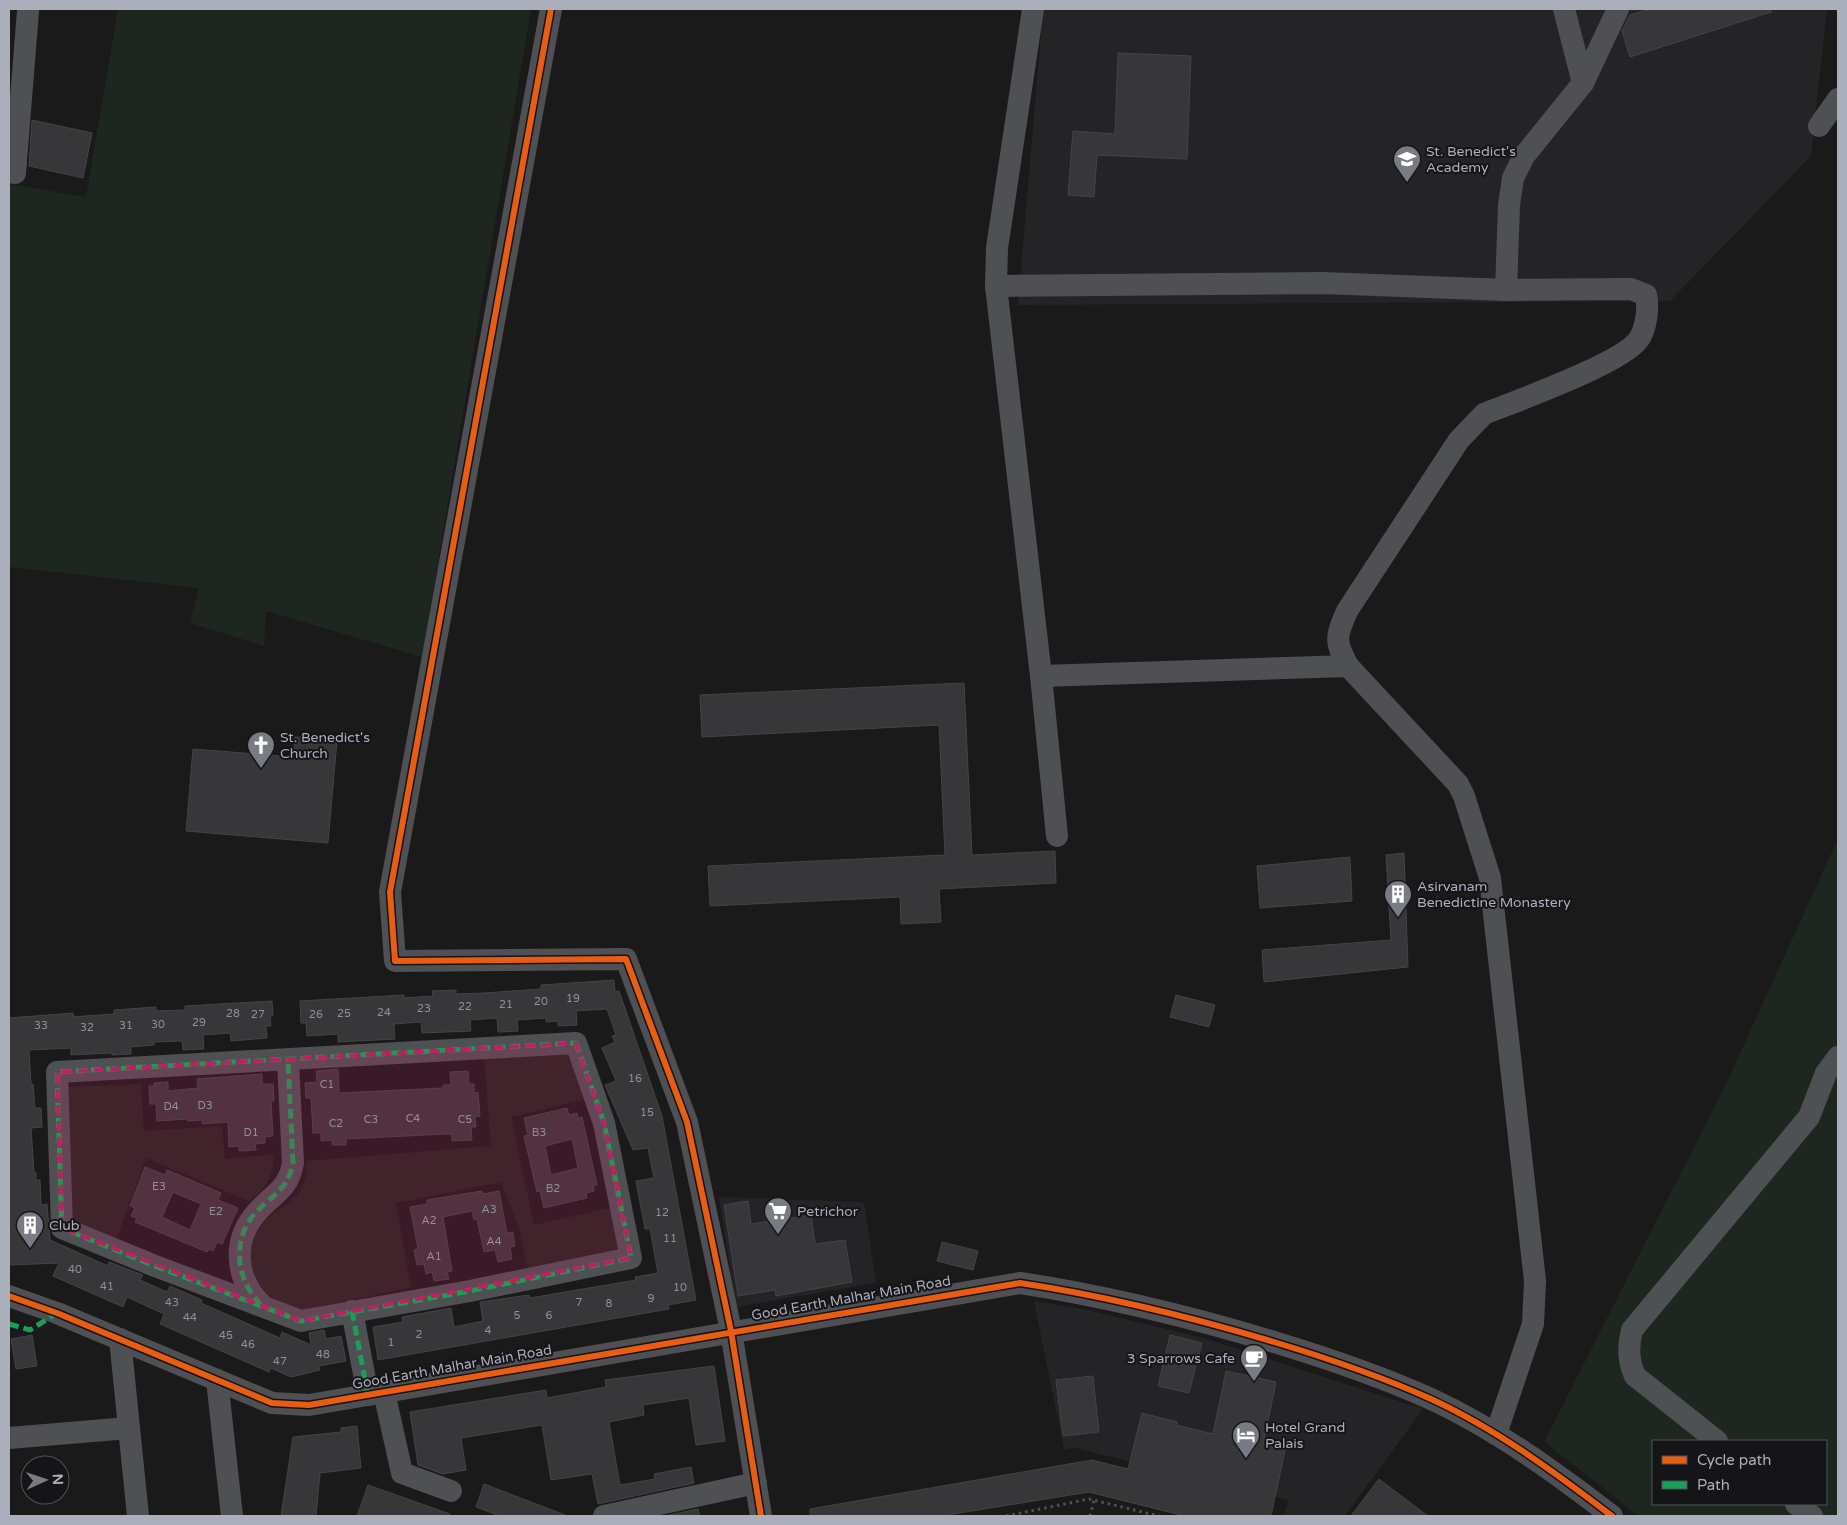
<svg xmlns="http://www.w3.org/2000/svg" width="1847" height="1525" font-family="'Varela Round',sans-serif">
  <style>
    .built { fill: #242427 }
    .green { fill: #1e2620; fill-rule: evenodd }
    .building { fill: #373739; stroke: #434447; fill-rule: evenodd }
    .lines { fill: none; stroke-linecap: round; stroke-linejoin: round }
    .path { stroke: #505155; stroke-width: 3; stroke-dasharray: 2.5 4; stroke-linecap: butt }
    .minor { stroke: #4e5054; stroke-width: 22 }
    .quiet { stroke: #1a9f57; stroke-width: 5; stroke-dasharray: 10 5; stroke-linecap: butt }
    .cycleway-casing { stroke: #151417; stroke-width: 9 }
    .cycleway { stroke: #e95d12; stroke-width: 6 }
    .marked { fill: #c12060; fill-opacity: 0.2; stroke: #c12060; stroke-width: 4; stroke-dasharray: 10 6; stroke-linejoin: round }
    .labels { text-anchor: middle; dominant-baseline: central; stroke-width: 4; stroke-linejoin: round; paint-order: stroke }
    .number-label { font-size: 11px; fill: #8e919b }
    .poi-label { font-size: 14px; fill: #abafbc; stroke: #151417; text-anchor: start }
    .street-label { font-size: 14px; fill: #abafbc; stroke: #151417 }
  </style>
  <rect width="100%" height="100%" fill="#1a1a1b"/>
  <g class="built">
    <polygon points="1043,9 1827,9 1811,156 1670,301 1018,305"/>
    <polygon points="719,1197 864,1202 876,1283 736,1307"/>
    <polygon points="1034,1301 1088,1310 1207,1339 1423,1409 1345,1516 1284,1516 1288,1500 1075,1448 1064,1450"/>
  </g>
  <g class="green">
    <polygon points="118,9 531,9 422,657 266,611 264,646 190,623 199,588 9,567 9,184 86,197"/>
    <path d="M1838 839V1516H1639L1544 1442 1724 1088ZM1653 1441H1826V1504H1653Z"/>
    <path d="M570 1048 586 1099 511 1117 534 1225 613 1207 623 1253 529 1274 519 1228 501 1182 396 1203 411 1287C384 1293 357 1299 329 1305 322 1307 311 1311 303 1311 286 1309 258 1292 254 1274 250 1262 248 1246 255 1234 274 1202 308 1207 307 1161L491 1146 484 1054Z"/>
    <path d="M141 1084 144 1131 222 1126 225 1159 274 1154C274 1175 266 1189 249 1201L146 1158 115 1243 70 1226 65 1087Z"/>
  </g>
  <g class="building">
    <polygon points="1650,9 1771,9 1771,12 1630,57 1622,31 1630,15"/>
    <polygon points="1118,53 1191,56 1187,159 1097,155 1094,197 1068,195 1073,131 1115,134"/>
    <polygon points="32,120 92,133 83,178 29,166"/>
    <polygon points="964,683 972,855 1055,851 1056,883 939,889 941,922 901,924 900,897 710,906 708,866 945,855 939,725 702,737 700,695"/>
    <polygon points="295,737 337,740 328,843 186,831 193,749 293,757"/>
    <polygon points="1404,853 1408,967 1264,982 1262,950 1391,940 1386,855"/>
    <polygon points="1350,857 1352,901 1260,908 1257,866"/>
    <polygon points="614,980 615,992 619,991 662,1116 696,1300 668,1305 669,1309 378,1360 373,1327 403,1322 402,1317 451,1308 454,1327 483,1321 480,1302 529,1295 530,1298 636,1280 635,1277 658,1273 650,1229 645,1229 636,1181 654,1178 648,1148 633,1150 605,1085 616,1081 602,1048 615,1042 612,1036 616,1035 607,1009 576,1011 577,1025 558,1026 558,1021 546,1022 546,1018 517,1020 518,1031 498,1032 497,1018 470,1020 471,1031 422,1033 421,1022 394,1024 395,1039 338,1042 338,1034 307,1036 306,1023 301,1023 300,1001 404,995 404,998 433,996 432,991 456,990 456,994 484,993 541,989 541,985"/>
    <polygon points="1176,995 1215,1005 1209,1027 1170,1017"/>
    <polygon points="272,1001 273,1016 270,1016 271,1026 266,1026 267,1038 231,1041 230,1033 203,1035 204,1049 183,1050 182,1041 154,1042 154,1045 131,1047 131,1054 112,1055 112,1053 71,1055 71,1048 29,1050 31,1084 33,1084 35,1108 41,1108 42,1127 31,1128 34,1173 36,1173 36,1180 40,1180 41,1205 47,1204 50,1240 108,1266 109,1262 143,1275 140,1280 167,1292 170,1286 202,1300 201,1303 280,1338 282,1332 311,1345 309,1333 324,1330 326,1339 341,1336 346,1361 319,1366 320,1370 291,1377 271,1368 269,1372 160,1324 164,1314 127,1297 123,1307 53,1276 59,1263 9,1265 9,1018 73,1013 74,1017 85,1016 114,1014 114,1010 156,1007 156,1011 185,1010 185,1006"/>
    <polygon points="338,1069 339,1093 443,1088 443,1085 451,1085 450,1072 468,1071 469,1084 474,1084 474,1093 478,1092 480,1116 475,1117 476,1127 471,1127 472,1140 452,1141 452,1134 445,1134 346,1139 346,1145 332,1145 332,1140 321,1141 321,1133 313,1133 311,1098 306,1098 305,1083 317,1082 316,1071"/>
    <polygon points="262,1074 262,1084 273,1084 274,1101 271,1101 273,1136 265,1137 265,1143 255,1144 256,1150 239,1151 239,1146 229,1147 228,1122 202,1124 202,1120 188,1121 187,1119 157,1121 156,1104 150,1104 149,1086 154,1086 154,1083 168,1082 168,1091 198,1088 197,1079"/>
    <path d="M567 1108 569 1115 577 1113 578 1118 582 1117 597 1185 593 1186 594 1191 586 1193 587 1198 544 1208 540 1191 537 1192 524 1136 528 1135 524 1118ZM572 1139 578 1168 551 1175 545 1146Z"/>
    <path d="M145 1167 165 1175 167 1170 184 1177 221 1193 218 1200 238 1208 222 1244 217 1242 213 1251 209 1249 207 1252 135 1222 137 1218 131 1216 135 1208 130 1206ZM173 1192 201 1204 190 1230 162 1217Z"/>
    <polygon points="482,1191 483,1194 499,1191 507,1233 513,1232 515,1246 510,1247 512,1259 498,1262 495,1250 484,1252 477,1219 474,1220 472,1211 443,1217 452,1271 447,1272 449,1279 434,1281 432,1272 426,1274 424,1264 417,1265 414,1250 418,1249 410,1207 427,1204 427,1200"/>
    <polygon points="748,1201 751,1224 811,1215 815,1244 845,1240 852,1282 776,1296 775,1290 738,1296 724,1205"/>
    <polygon points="942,1242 978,1251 973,1270 937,1261"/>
    <polygon points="32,1335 37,1366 16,1369 11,1339"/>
    <polygon points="1170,1335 1202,1343 1189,1393 1158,1386"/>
    <polygon points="714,1366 725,1441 696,1445 689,1398 643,1405 644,1415 609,1422 620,1485 655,1479 654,1474 691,1467 694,1483 598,1504 592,1474 551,1480 542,1425 461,1438 466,1470 443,1474 418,1465 410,1412 546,1390 547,1398 606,1387 605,1380"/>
    <polygon points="1226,1371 1276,1382 1263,1445 1285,1450 1271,1516 1185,1516 1089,1492 941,1516 810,1516 810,1509 1092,1460 1128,1469 1142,1413 1177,1422 1176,1425 1213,1434"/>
    <polygon points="1093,1376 1099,1432 1063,1436 1056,1380"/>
    <polygon points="357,1426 361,1468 320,1473 316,1516 281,1516 293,1437 341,1432 341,1428"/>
    <polygon points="1379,1479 1428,1516 1351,1516"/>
    <polygon points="484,1484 565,1515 565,1516 500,1516 476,1507"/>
    <polygon points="368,1485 450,1514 449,1516 357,1516"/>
    <polygon points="698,1509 700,1516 665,1516"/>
  </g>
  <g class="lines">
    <g class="path">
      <polyline points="1006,1516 1089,1499 1159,1516"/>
      <polyline points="1090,1516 1094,1500"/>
    </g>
    <g class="minor">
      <polyline points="551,9 390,892 395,961 626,959 687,1122 731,1331 761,1516"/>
      <polyline points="1033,9 997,248 996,286 1041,676 1057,836"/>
      <polyline points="1564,9 1583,83"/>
      <polyline points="1819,126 1838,99"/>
      <polyline points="15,173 28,11"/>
      <path d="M996 286 1323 283 1506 290 1631 289 1646 295C1649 307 1646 329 1639 339 1623 363 1516 401 1484 414L1459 440 1347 611C1336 637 1334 640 1348 666L1458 784 1464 796 1490 878 1535 1281 1533 1324 1496 1434"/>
      <polyline points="1506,290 1509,205 1513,178 1524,156 1583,83 1618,9"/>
      <polyline points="1041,676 1348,666"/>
      <polygon points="576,1043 604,1123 631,1258 470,1291 301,1321 155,1266 62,1228 57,1072"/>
      <path d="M9 1296 57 1313 272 1403 309 1405 1020 1283C1106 1296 1191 1317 1274 1342 1327 1358 1380 1376 1431 1399 1496 1429 1556 1473 1612 1516"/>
      <path d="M263 1306C235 1280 231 1240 258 1211 275 1192 288 1190 293 1163L288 1061"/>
      <polyline points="352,1311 368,1395"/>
      <polyline points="120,1339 138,1516"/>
      <polyline points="217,1380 232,1516"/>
      <polyline points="384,1392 402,1473 451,1491"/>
      <polyline points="9,1438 129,1428"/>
      <path d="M1717 1441 1635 1376C1628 1361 1628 1345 1632 1330L1809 1117 1826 1073 1838 1057"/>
      <polyline points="1796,1504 1812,1516"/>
      <polyline points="604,1516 756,1483"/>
    </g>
    <g class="quiet">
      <polygon points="576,1043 604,1123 631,1258 470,1291 301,1321 155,1266 62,1228 57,1072"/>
      <path d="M261 1305C238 1282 231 1245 252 1217 269 1196 287 1193 293 1163L288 1061"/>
      <polyline points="352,1311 368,1395"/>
      <polyline points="9,1324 30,1330 57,1313"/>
    </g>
    <g class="cycleway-casing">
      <g id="cycleway">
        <polyline points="551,9 390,892 395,961 626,959 687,1122 731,1331 761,1516"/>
        <path d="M9 1296 57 1313 272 1403 309 1405 1020 1283C1106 1296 1191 1317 1274 1342 1327 1358 1380 1376 1431 1399 1496 1429 1556 1473 1612 1516"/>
      </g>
    </g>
    <use href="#cycleway" class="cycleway"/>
  </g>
  <path class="marked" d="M576 1043 604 1123 631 1258 301 1321 62 1228 57 1072Z"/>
  <defs>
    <g id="university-pin" transform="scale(1.4375)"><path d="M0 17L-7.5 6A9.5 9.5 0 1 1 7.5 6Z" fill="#787b84" stroke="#151417"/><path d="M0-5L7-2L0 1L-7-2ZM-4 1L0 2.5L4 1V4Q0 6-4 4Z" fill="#fff"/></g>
    <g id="church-pin" transform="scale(1.4375)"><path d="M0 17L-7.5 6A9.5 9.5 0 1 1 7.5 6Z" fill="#787b84" stroke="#151417"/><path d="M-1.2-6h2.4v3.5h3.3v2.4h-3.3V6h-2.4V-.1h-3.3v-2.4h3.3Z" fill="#fff"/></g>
    <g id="building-pin" transform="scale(1.4375)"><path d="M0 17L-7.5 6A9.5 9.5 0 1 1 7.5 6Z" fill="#787b84" stroke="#151417"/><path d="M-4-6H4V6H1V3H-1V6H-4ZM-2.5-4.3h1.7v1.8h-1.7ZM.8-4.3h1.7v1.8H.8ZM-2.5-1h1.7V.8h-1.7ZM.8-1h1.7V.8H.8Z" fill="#fff"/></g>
    <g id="supermarket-pin" transform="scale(1.4375)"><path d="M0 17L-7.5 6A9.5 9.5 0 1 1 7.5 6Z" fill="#787b84" stroke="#151417"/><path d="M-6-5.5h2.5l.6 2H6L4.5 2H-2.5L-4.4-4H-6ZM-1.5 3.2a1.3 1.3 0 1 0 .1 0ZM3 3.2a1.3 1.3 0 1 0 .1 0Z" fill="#fff"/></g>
    <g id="cafe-pin" transform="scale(1.4375)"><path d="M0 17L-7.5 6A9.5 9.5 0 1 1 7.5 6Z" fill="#787b84" stroke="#151417"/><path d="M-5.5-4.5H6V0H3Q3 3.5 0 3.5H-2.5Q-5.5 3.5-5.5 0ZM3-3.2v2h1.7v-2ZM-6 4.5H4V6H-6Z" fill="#fff"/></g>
    <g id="hotel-pin" transform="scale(1.4375)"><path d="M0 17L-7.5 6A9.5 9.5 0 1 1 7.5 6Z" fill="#787b84" stroke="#151417"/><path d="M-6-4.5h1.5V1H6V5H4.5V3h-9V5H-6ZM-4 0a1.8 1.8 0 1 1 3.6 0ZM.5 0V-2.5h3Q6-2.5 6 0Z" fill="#fff"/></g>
  </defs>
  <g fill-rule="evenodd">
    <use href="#university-pin" x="1407" y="159"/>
    <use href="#church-pin" x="261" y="745"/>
    <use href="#building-pin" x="1398" y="894"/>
    <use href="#supermarket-pin" x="778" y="1211"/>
    <use href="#building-pin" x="30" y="1225"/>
    <use href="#cafe-pin" x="1254" y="1358"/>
    <use href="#hotel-pin" x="1246" y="1435"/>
  </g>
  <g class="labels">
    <g class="number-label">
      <text x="573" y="998">19</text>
      <text x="541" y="1001">20</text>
      <text x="506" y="1004">21</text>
      <text x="465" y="1006">22</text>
      <text x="424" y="1008">23</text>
      <text x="384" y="1012">24</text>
      <text x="233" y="1013">28</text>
      <text x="344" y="1013">25</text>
      <text x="258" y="1014">27</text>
      <text x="316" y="1014">26</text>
      <text x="199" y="1022">29</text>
      <text x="158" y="1024">30</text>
      <text x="41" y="1025">33</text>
      <text x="126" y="1025">31</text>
      <text x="87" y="1027">32</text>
      <text x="635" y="1078">16</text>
      <text x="327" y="1084">C1</text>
      <text x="205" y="1105">D3</text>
      <text x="171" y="1106">D4</text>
      <text x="647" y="1112">15</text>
      <text x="413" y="1118">C4</text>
      <text x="371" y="1119">C3</text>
      <text x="465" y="1119">C5</text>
      <text x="336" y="1123">C2</text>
      <text x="251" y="1132">D1</text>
      <text x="539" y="1132">B3</text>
      <text x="159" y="1186">E3</text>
      <text x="553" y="1188">B2</text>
      <text x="489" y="1209">A3</text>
      <text x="216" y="1211">E2</text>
      <text x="662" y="1212">12</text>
      <text x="429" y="1220">A2</text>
      <text x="670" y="1238">11</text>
      <text x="494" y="1241">A4</text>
      <text x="434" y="1256">A1</text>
      <text x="75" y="1269">40</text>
      <text x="107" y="1286">41</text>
      <text x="680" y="1287">10</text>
      <text x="651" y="1298">9</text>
      <text x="172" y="1302">43</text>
      <text x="579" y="1302">7</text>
      <text x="609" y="1303">8</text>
      <text x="517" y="1315">5</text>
      <text x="549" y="1315">6</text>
      <text x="190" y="1317">44</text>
      <text x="488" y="1330">4</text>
      <text x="419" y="1334">2</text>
      <text x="226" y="1335">45</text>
      <text x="391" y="1342">1</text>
      <text x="248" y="1344">46</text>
      <text x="323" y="1354">48</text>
      <text x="280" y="1361">47</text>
    </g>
    <g class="poi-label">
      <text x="1426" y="151">St. Benedict's<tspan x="1426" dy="16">Academy</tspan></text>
      <text x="280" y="737">St. Benedict's<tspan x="280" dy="16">Church</tspan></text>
      <text x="1417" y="886">Asirvanam<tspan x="1417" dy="16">Benedictine Monastery</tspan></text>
      <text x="797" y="1211">Petrichor</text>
      <text x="49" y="1225">Club</text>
      <text x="1235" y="1358" text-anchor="end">3 Sparrows Cafe</text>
      <text x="1265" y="1427">Hotel Grand<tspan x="1265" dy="16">Palais</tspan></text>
    </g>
    <g class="street-label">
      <text transform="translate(851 1298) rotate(-10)">Good Earth Malhar Main Road</text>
      <text transform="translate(452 1367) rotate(-10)">Good Earth Malhar Main Road</text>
    </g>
  </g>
  <rect width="1847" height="1525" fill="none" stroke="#abafbc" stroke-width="20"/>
  <rect x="1652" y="1440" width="175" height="65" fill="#151417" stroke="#515259"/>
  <rect x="1662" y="1456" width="25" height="8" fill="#e95d12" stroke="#515259"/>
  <text x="1697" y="1465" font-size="15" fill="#abafbc">Cycle path</text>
  <rect x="1662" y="1481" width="25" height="8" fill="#1a9f57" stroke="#515259"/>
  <text x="1697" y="1490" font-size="15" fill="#abafbc">Path</text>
  <g transform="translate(45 1480) rotate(87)"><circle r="24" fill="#151417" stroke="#515259"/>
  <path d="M0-4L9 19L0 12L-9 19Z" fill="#787b84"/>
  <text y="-8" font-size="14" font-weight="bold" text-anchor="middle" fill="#abafbc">N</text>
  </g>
</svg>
